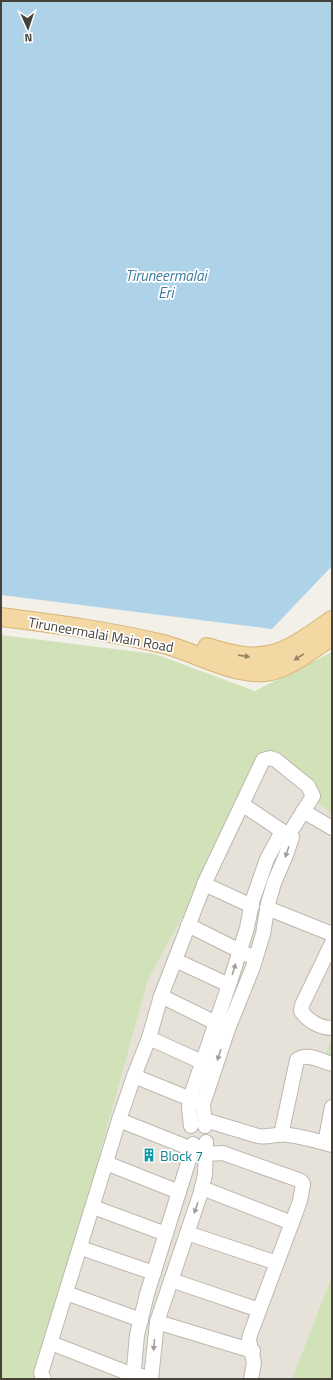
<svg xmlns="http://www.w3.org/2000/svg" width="333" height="1380" font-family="'Titillium Web',sans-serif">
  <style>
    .residential { fill: #e6e2d9 }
    .green { fill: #d1e2b8 }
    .water { fill: #aed3e8 }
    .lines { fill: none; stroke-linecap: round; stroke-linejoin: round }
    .minor-casing { stroke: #beb7ae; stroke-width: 16 }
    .major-casing { stroke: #d6b575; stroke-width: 20 }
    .minor { stroke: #fff; stroke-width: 14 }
    .major { stroke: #f3d8a4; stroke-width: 18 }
    .oneway { fill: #948569 }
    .oneway2 { fill: #a2a09c }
    .labels { text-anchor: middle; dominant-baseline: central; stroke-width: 3.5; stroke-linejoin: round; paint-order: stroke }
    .street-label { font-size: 14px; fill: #464139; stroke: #fff }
    .culture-label { font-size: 14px; fill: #0d838f; stroke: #fff; text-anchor: start }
    .water-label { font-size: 15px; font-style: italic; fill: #3c7a9f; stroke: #fff }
  </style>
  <rect width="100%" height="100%" fill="#f3f0ea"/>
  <polygon class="residential" points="266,763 332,814 332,1035 325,1057 332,1059 332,1275 292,1379 38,1379 148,980"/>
  <g class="green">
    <polygon points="1,635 155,654 255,691 332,652 332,814 266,763 148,980 38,1379 1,1379"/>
    <polygon points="332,1035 332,1059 325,1057"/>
    <polygon points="332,1275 332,1379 292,1379"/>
  </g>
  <polygon class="water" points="1,1 332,1 332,566 272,629 1,595"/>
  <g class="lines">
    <g class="minor-casing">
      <g id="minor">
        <polyline points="242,804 285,833"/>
        <polyline points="303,811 332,828"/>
        <polyline points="204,884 252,906"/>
        <polyline points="267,908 332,934"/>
        <polyline points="188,925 248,955"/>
        <path d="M332 943 302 1005 301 1011C308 1021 320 1028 332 1028"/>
        <polyline points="175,960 229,985"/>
        <polyline points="161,996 224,1027"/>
        <polyline points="149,1038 202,1062"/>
        <polyline points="134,1076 198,1102"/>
        <polyline points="119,1120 192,1149"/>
        <path d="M205 1120 258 1136C268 1138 278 1133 289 1135 303 1137 318 1141 332 1145"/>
        <polyline points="191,1126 189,1109 190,1098 231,979 247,928 252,902 267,859 280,835 285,833 289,834 292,837 286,855 274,883 268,904 263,934 253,967 228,1029 203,1104 205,1126"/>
        <path d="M281 1135 297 1060C307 1052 321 1061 332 1064"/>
        <polyline points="325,1143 332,1107"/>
        <polyline points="206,1154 223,1153 228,1155 296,1179 301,1181 303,1184 300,1201 250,1335 249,1340 254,1363 251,1379"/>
        <polyline points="106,1163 179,1192"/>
        <polyline points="202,1188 292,1223"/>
        <polyline points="93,1207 166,1234"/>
        <polyline points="187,1233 277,1263"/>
        <polyline points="81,1248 154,1273"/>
        <polyline points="171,1280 259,1310"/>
        <polyline points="66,1293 141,1320"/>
        <polyline points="157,1322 253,1351"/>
        <polyline points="51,1343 133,1375 142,1376"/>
        <polyline points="44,1379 41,1373 119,1120 134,1076 149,1038 161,996 206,880 263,760 270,758 276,760 308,786 313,796 289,834"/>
        <polyline points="133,1379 137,1335 147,1294 188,1163 193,1144"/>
        <polyline points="151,1379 157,1322 200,1195 205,1175 206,1142"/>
      </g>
    </g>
    <g class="major-casing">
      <g id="major">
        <path d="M1 617C55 624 110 631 163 644 196 652 231 675 265 672 290 669 312 649 332 636"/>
        <path d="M207 647C268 667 283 654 332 620"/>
      </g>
    </g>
    <use href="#minor" class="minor"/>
    <use href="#major" class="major"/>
  </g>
  <defs><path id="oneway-solid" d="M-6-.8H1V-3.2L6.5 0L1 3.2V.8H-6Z"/></defs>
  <g class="oneway">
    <use href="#oneway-solid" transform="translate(244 656) rotate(8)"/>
    <use href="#oneway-solid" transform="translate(299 657) rotate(148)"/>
  </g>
  <g class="oneway2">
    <use href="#oneway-solid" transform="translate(287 852) rotate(109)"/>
    <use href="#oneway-solid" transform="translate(234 969) rotate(-73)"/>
    <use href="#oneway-solid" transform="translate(219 1055) rotate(108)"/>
    <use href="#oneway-solid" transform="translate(196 1208) rotate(109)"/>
    <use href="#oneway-solid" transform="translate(154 1345) rotate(95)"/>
  </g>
  <defs>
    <g id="building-bare" transform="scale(1.08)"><path d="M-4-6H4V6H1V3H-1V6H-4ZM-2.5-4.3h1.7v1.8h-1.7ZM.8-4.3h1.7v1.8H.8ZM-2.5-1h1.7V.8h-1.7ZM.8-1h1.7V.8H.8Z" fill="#0f9aa8" stroke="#fff" stroke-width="2.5" paint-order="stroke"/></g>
  </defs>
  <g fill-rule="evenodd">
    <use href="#building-bare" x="149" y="1155"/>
  </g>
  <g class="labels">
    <g class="street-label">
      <text transform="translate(101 634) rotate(10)">Tiruneermalai Main Road</text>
    </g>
    <g class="culture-label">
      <text x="160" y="1155">Block 7</text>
    </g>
    <g class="water-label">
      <text x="166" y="275">Tiruneermalai<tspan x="166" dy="17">Eri</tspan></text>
    </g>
  </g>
  <rect width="333" height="1380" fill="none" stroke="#464139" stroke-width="4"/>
  <g transform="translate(28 28) rotate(177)" stroke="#ffffff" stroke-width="3" paint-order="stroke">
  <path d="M0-3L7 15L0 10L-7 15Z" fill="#464139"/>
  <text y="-6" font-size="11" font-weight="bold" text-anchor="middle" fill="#464139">N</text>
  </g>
</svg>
